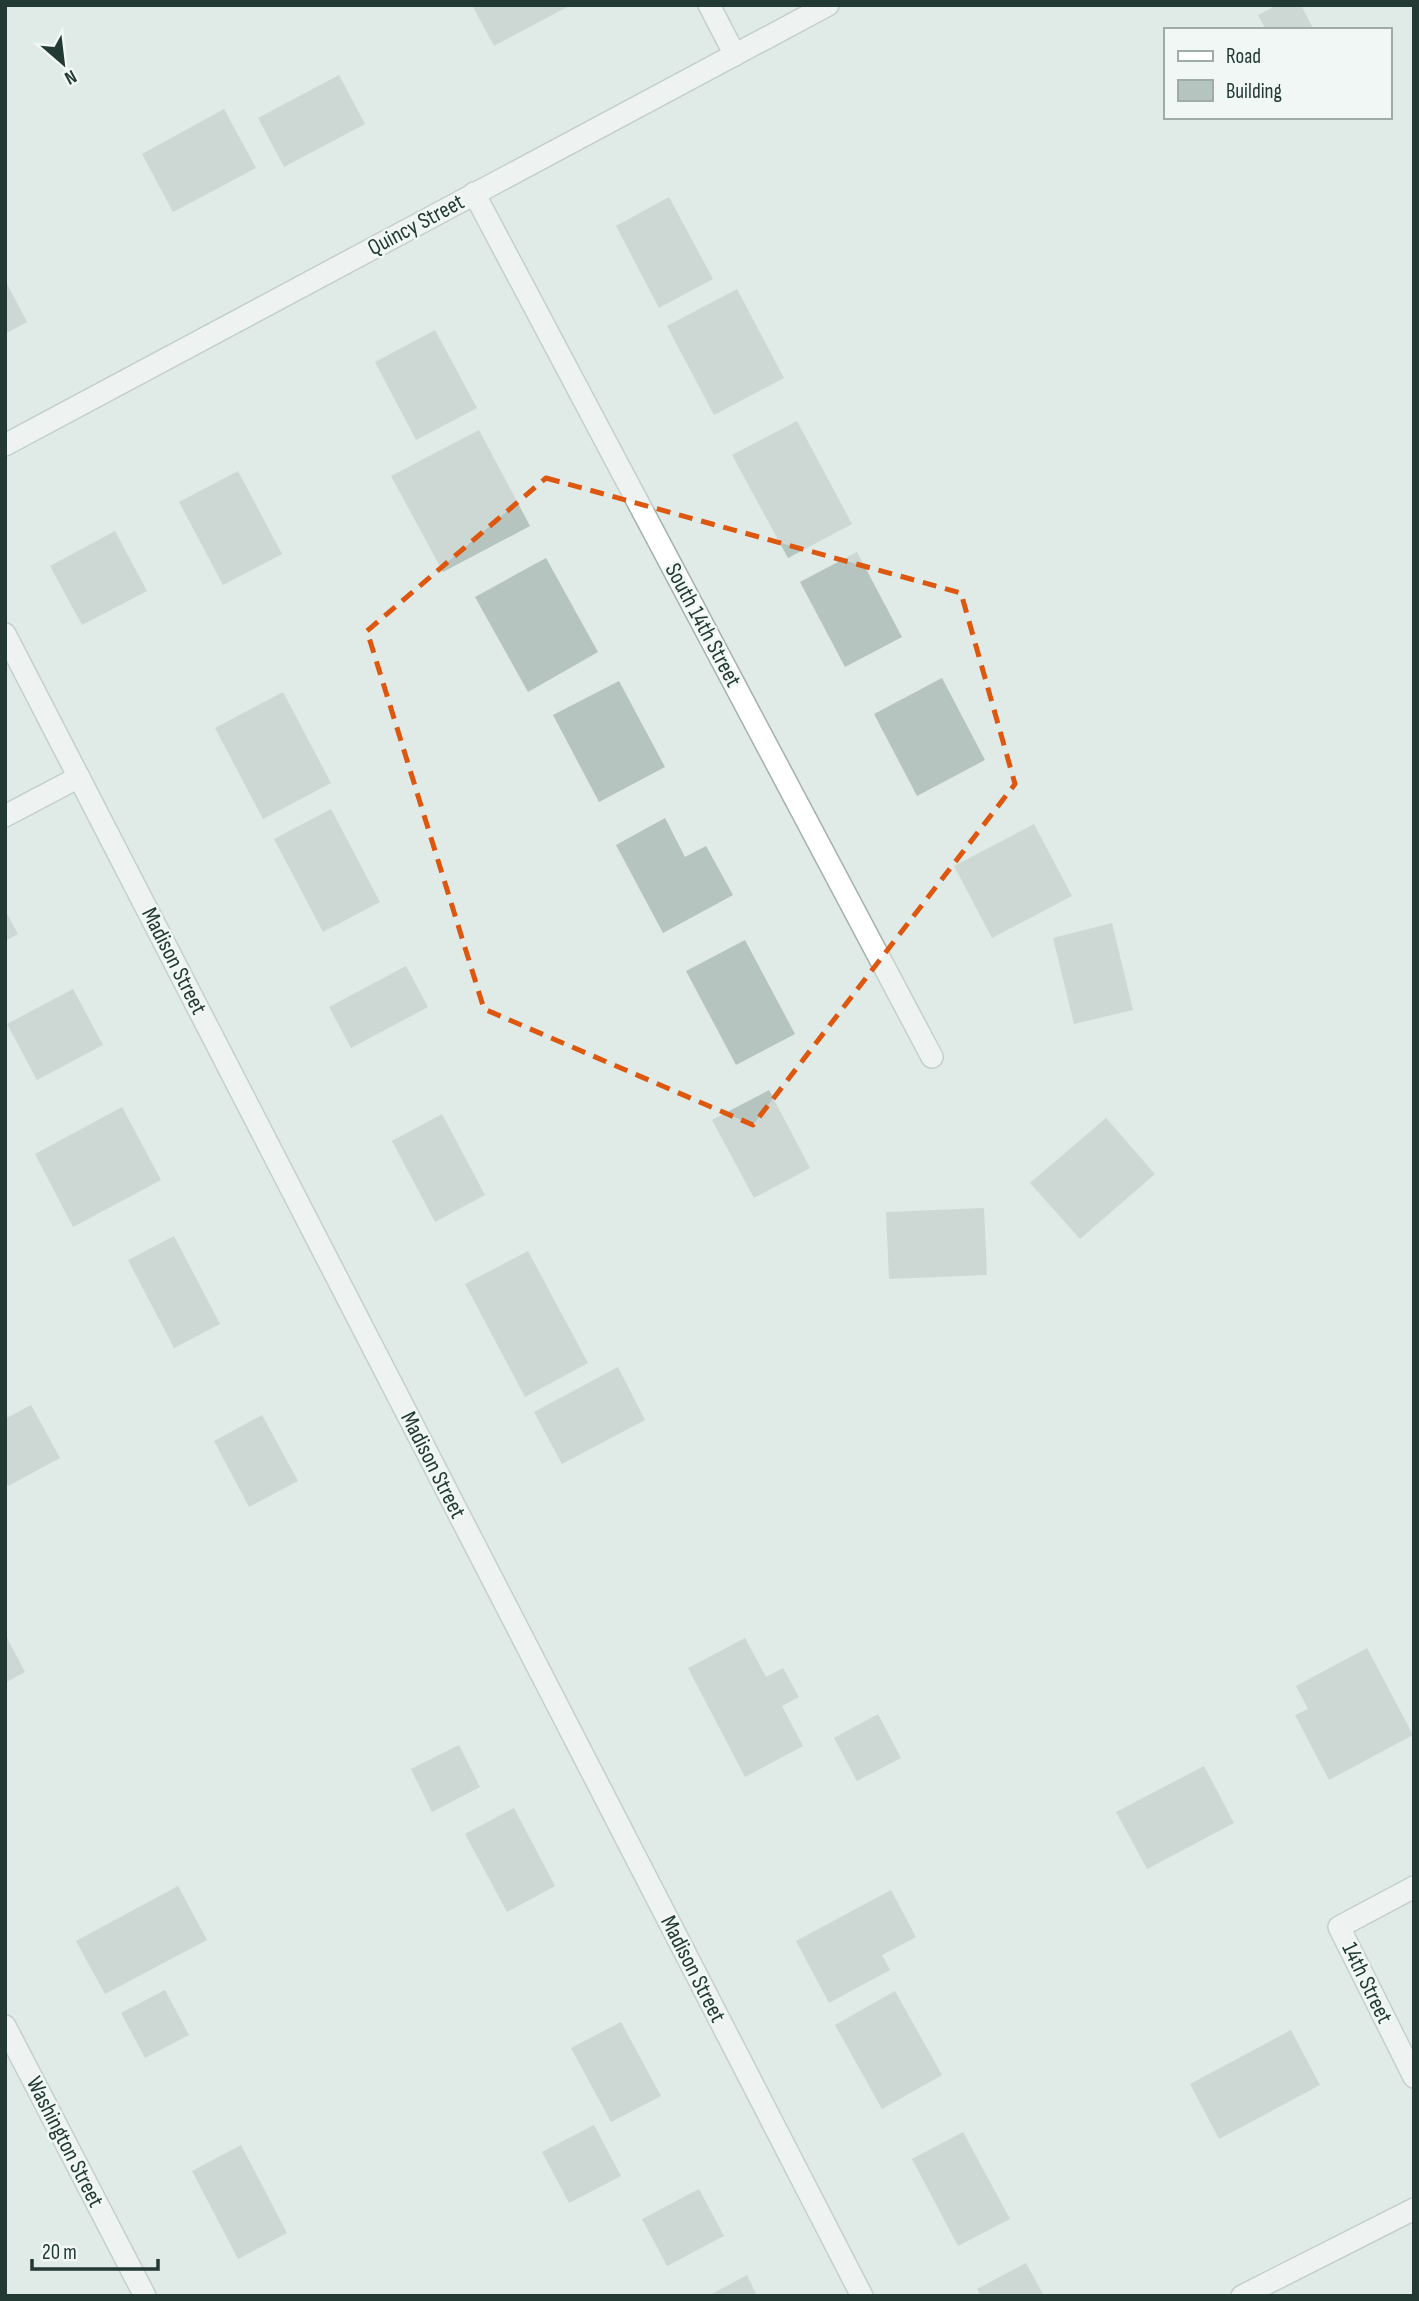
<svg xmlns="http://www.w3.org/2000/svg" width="1419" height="2301" font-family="'Sofia Sans Condensed',sans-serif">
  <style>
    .building { fill: #b5c4bf }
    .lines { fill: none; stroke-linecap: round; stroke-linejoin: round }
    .minor-casing { stroke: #a3b1ad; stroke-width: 24 }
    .minor { stroke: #fff; stroke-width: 21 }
    .marked { fill: none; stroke: #de570e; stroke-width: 5; stroke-dasharray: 14 9; stroke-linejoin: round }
    .labels { text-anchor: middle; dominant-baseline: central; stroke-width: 5; stroke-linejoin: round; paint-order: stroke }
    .street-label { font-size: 23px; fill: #223934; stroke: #f0f7f4 }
  </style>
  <rect width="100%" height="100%" fill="#e0eae6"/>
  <g class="building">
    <polygon points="472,5 571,5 494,46"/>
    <polygon points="1277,5 1301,5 1314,30 1266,30 1258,15"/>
    <polygon points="339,75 365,124 284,167 258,118"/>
    <polygon points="224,109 256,168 173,212 142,154"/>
    <polygon points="669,197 713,279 659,308 616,226"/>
    <polygon points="5,280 27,322 5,334"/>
    <polygon points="737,289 784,378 714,415 667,326"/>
    <polygon points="435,330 477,408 416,440 375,362"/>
    <polygon points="797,421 852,524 788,558 732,455"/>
    <polygon points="479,430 530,526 443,572 391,476"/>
    <polygon points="238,471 282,554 223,585 179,502"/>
    <polygon points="115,531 147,591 82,625 50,566"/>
    <polygon points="857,552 902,637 845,667 800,582"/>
    <polygon points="546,558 598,652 528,692 475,597"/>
    <polygon points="942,678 985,760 917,796 874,714"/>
    <polygon points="619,681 665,767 599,802 553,715"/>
    <polygon points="283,692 331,783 263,819 215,728"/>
    <polygon points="331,809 380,902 323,932 274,839"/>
    <polygon points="665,818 685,857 706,846 733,895 663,933 616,845"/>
    <polygon points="1034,824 1072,896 992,938 954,866"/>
    <polygon points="5,910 18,934 5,941"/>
    <polygon points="1112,923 1133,1010 1074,1024 1053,938"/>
    <polygon points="745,940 795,1034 736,1065 686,971"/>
    <polygon points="406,966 428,1007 351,1048 329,1007"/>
    <polygon points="73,989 103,1045 37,1080 7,1024"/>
    <polygon points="769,1090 810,1168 754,1198 712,1120"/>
    <polygon points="122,1107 161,1180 73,1227 35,1154"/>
    <polygon points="442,1114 485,1195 435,1222 392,1141"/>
    <polygon points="1106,1118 1155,1174 1080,1239 1030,1183"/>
    <polygon points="984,1208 987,1275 889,1279 886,1212"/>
    <polygon points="174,1236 220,1324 174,1348 128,1260"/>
    <polygon points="528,1251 588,1363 525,1397 465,1284"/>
    <polygon points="618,1367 645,1420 562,1464 534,1412"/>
    <polygon points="31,1405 60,1458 8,1486 5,1480 5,1419"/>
    <polygon points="262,1415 298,1481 249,1507 214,1441"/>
    <polygon points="5,1634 25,1672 5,1683"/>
    <polygon points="745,1638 766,1677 783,1668 799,1697 782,1706 803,1746 745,1777 688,1668"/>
    <polygon points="1367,1648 1413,1735 1329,1780 1295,1715 1308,1709 1296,1686"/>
    <polygon points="878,1714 901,1758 857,1781 834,1738"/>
    <polygon points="459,1745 480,1787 432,1812 411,1769"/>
    <polygon points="1204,1766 1234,1823 1147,1869 1116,1812"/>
    <polygon points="514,1808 555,1886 507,1912 465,1834"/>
    <polygon points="178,1886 207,1940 105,1994 76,1941"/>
    <polygon points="891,1890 916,1937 882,1955 890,1970 829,2003 796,1941"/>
    <polygon points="165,1990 189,2035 145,2058 121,2013"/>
    <polygon points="895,1991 942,2075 882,2109 835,2025"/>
    <polygon points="621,2022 661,2096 611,2122 571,2048"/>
    <polygon points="1291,2030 1320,2085 1219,2139 1190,2084"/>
    <polygon points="594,2125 621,2176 569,2203 542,2152"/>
    <polygon points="963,2132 1010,2219 958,2246 912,2159"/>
    <polygon points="241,2145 287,2233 238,2259 192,2171"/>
    <polygon points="699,2189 724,2236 667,2266 642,2219"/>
    <polygon points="1026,2263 1044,2296 981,2296 977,2289"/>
    <polygon points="747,2275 757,2296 708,2296"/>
  </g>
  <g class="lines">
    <g class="minor-casing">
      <g id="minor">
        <polyline points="709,5 735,55"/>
        <polyline points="474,193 932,1057"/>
        <polyline points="5,445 828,5"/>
        <polyline points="5,634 862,2296"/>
        <polyline points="5,816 79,777"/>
        <polyline points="1414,1887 1339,1927 1414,2077"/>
        <polyline points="5,2026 145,2296"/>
        <polyline points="1242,2296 1414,2209"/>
      </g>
    </g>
    <use href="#minor" class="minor"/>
  </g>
  <path d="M0 0H1419V2301H0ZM546 478 961 593 1015 784 753 1125 484 1009 367 631Z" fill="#e0eae6" fill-opacity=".55" fill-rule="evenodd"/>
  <path class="marked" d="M546 478 961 593 1015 784 753 1125 484 1009 367 631Z"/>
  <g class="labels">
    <g class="street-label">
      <text transform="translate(416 225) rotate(-28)">Quincy Street</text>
      <text transform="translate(703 625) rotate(62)">South 14th Street</text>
      <text transform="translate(174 961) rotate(63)">Madison Street</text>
      <text transform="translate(433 1465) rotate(63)">Madison Street</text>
      <text transform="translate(693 1969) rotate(63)">Madison Street</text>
      <text transform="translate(1367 1983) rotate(64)">14th Street</text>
      <text transform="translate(65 2142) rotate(63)">Washington Street</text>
    </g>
  </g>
  <rect width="1419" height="2301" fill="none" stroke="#223934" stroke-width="14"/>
  <rect x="1164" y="28" width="228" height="91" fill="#f0f7f4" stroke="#9eaba7" stroke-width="2"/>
  <rect x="1178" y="51" width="35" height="10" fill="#ffffff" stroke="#9eaba7" stroke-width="2"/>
  <text x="1226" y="63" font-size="21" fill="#223934">Road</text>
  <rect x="1178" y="80" width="35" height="21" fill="#b5c4bf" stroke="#9eaba7" stroke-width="2"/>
  <text x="1226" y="98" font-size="21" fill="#223934">Building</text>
  <g transform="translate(63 63) rotate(152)" stroke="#f0f7f4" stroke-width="5" paint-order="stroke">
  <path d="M0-5L12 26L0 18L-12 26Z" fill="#223934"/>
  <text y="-10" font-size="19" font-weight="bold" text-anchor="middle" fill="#223934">N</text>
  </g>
  <path d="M32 2259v10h126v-10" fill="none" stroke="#223934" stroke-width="3.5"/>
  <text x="42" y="2259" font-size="21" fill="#223934" stroke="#f0f7f4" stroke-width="5" paint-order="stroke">20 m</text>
</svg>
